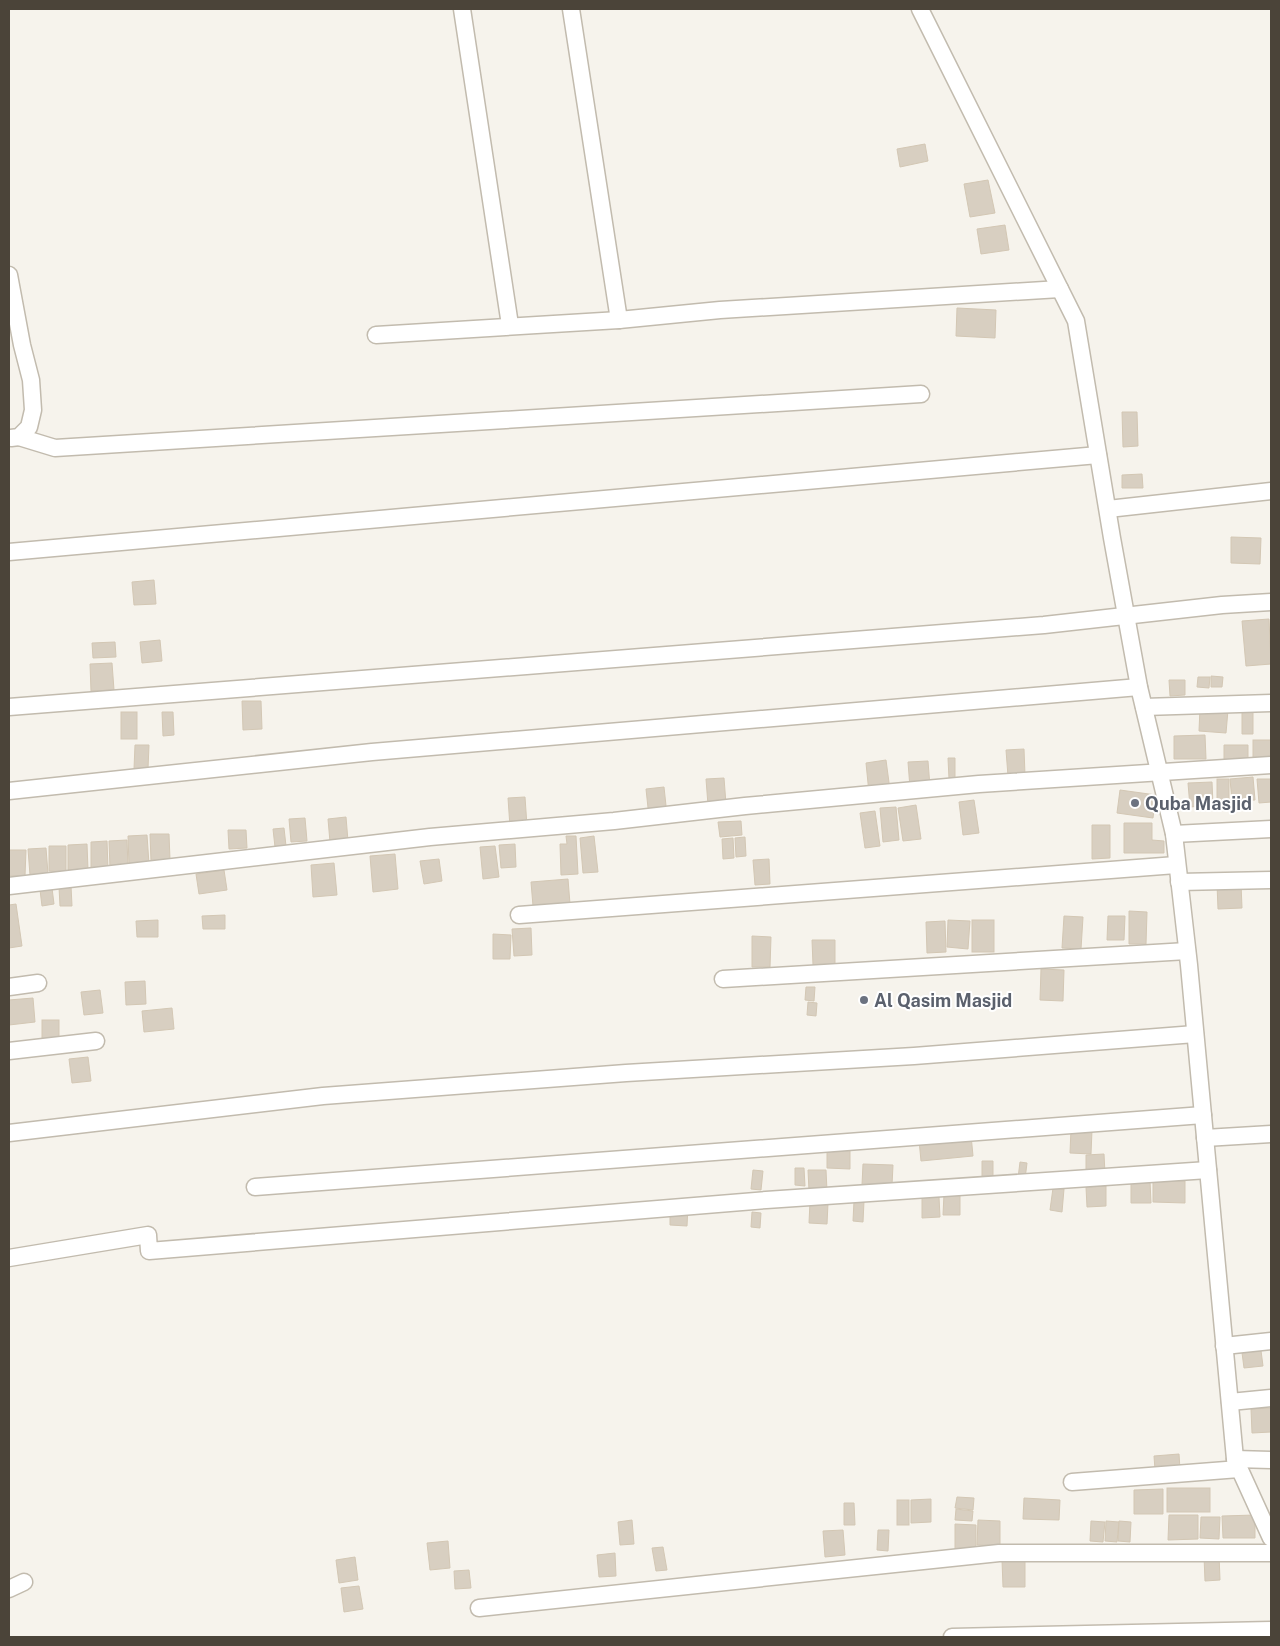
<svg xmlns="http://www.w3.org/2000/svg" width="1280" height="1646" font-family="'Public Sans',sans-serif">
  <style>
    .building { fill: #d8cfc1; stroke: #d3c7b4 }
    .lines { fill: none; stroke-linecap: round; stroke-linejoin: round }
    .minor-casing { stroke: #c2bbae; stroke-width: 19 }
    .minor { stroke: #fff; stroke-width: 16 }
    .worship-dot { fill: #6b7280; stroke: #fff; stroke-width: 2 }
    .labels { text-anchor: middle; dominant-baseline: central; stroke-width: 4; stroke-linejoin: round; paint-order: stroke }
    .worship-label { font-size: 18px; font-weight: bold; fill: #5b616d; stroke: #fff; text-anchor: start }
  </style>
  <rect width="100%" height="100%" fill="#f6f3ec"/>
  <g class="building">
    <polygon points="925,144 928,161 900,167 897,149"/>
    <polygon points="988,180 995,213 970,217 964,184"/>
    <polygon points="1005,225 1009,250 981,254 977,229"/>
    <polygon points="957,308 996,310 995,338 956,336"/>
    <polygon points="1122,412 1137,412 1138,446 1123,447"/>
    <polygon points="1142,474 1143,488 1122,488 1122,475"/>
    <polygon points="1231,537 1261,538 1260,564 1231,563"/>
    <polygon points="154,580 156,604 134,605 132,582"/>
    <polygon points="1269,619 1271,664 1246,666 1242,621"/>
    <polygon points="160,640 162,661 142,663 140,642"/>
    <polygon points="115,642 116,657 93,658 92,643"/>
    <polygon points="112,663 114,690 91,691 90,664"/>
    <polygon points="1211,676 1223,677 1222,687 1211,687"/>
    <polygon points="1198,677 1210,677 1209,688 1197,687"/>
    <polygon points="1169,680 1185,680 1185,695 1170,696"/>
    <polygon points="242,701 261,701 262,729 243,730"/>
    <polygon points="1200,708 1228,710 1226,733 1199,731"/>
    <polygon points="1253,711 1253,734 1242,734 1242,712"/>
    <rect x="121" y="712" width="16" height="27"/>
    <polygon points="162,712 173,712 174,735 163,736"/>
    <polygon points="1205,735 1206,759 1174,759 1174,736"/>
    <rect x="1253" y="740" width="18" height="19"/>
    <polygon points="135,745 149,745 148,769 134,769"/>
    <polygon points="1224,745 1248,745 1248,764 1224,763"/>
    <polygon points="1024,749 1025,775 1008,776 1006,750"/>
    <polygon points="948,758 955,758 955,779 949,779"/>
    <polygon points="886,760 890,790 869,793 866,763"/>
    <polygon points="928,761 930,787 910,788 908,762"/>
    <polygon points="1253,777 1255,800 1232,801 1230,779"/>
    <polygon points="724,778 726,804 708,805 706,779"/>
    <rect x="1217" y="779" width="12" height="22"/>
    <polygon points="1257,779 1271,779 1271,802 1259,803"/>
    <polygon points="1212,782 1213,805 1190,807 1188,783"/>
    <polygon points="664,787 667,815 649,817 646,789"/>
    <polygon points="1120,790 1156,795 1153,818 1117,813"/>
    <polygon points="525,797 527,826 510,827 508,798"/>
    <polygon points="974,800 979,833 963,835 959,802"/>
    <polygon points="916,805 921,839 903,841 898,808"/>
    <polygon points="896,807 899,840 883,842 880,808"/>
    <polygon points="875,811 880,846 865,848 860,813"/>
    <polygon points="346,817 348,841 330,842 328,819"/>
    <polygon points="305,818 307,841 291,842 289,819"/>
    <polygon points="741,821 742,835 720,837 718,822"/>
    <polygon points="1124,823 1152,823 1152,840 1164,841 1164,853 1124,853"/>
    <polygon points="1092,825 1110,825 1110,858 1092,859"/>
    <polygon points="284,828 286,846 275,847 273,829"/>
    <polygon points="228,830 246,830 247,848 229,849"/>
    <polygon points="150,834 169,834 170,860 151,861"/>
    <polygon points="147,835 149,864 129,865 128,836"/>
    <polygon points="566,836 576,836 578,874 561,875 560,844 567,844"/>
    <polygon points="594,836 598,872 583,873 580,838"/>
    <polygon points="745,837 746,856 736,857 735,838"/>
    <polygon points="733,838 734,858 723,859 722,839"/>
    <polygon points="127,840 128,867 110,868 109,841"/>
    <polygon points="107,841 108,869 91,869 91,842"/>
    <polygon points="87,844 88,870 68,870 68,845"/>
    <polygon points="515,844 516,867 501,868 499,845"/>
    <polygon points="49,846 66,846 66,872 49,871"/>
    <polygon points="495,846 499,877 483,879 480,847"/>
    <polygon points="46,848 48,874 30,875 28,849"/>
    <polygon points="9,850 26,850 25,876 9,876"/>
    <polygon points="395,854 398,889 373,892 370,856"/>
    <polygon points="439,859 442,881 424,884 420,861"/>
    <polygon points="769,859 770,884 755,885 753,860"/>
    <polygon points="334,863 337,895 313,897 311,865"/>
    <polygon points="224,870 227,890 199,894 196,874"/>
    <polygon points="568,879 570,904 533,906 531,882"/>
    <polygon points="1217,884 1241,884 1242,908 1218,909"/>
    <polygon points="71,886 72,906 60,906 59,887"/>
    <polygon points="52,888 54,904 42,906 40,890"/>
    <polygon points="16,904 22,946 9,948 9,905"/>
    <polygon points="1129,911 1147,912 1146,944 1129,944"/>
    <polygon points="225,915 225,929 203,929 202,916"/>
    <polygon points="1064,916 1083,917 1081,949 1062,948"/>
    <polygon points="1108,916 1125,916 1124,940 1107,940"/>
    <polygon points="158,920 158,937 137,937 136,921"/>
    <polygon points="948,920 970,921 968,949 947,947"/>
    <rect x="972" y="920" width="22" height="32"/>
    <polygon points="945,921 946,952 927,953 926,922"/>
    <polygon points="531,928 532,955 514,956 512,929"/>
    <polygon points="493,934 511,935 510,959 493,959"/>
    <polygon points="752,936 771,937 770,967 752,967"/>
    <polygon points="812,940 835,940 835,964 813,965"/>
    <polygon points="1041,969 1064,970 1063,1001 1040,1000"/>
    <polygon points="145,981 146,1004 126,1005 125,982"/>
    <polygon points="806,987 815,987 814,1001 805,1000"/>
    <polygon points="100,990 103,1013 84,1015 81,992"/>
    <polygon points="33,998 35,1022 9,1025 9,1000"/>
    <polygon points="808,1002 817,1003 816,1016 807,1015"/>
    <polygon points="172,1008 174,1029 144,1032 142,1011"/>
    <rect x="42" y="1020" width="17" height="22"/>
    <polygon points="88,1057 91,1081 72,1083 69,1059"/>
    <polygon points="1071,1129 1092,1130 1091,1154 1070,1153"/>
    <polygon points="971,1135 973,1156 921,1161 919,1140"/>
    <polygon points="827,1146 850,1147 850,1169 827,1168"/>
    <polygon points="1104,1154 1105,1174 1086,1174 1086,1155"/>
    <polygon points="982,1161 993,1161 993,1180 982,1179"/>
    <polygon points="1020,1162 1027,1163 1025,1179 1018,1178"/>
    <polygon points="863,1164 893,1165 892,1185 862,1185"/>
    <polygon points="795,1168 804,1168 805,1186 795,1185"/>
    <polygon points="753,1170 763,1171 761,1190 751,1189"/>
    <polygon points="808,1170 826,1170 827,1191 809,1191"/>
    <polygon points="1153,1180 1185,1181 1185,1203 1153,1202"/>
    <polygon points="1131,1181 1150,1181 1151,1203 1131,1203"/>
    <polygon points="1106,1186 1106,1206 1087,1207 1086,1187"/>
    <polygon points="1053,1188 1064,1189 1062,1212 1050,1210"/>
    <polygon points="944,1194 960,1194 960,1215 943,1215"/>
    <polygon points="922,1197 939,1197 940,1217 922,1218"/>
    <polygon points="854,1201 864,1201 863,1222 853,1221"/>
    <polygon points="810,1202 828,1203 827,1224 809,1223"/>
    <polygon points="670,1205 688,1206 687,1226 670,1225"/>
    <polygon points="752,1212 761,1213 760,1228 751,1227"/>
    <polygon points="1260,1343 1263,1366 1244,1368 1241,1345"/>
    <polygon points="1271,1408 1271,1432 1252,1433 1251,1409"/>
    <polygon points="1179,1454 1180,1469 1155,1470 1154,1456"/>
    <rect x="1167" y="1488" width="43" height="24"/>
    <polygon points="1163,1489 1163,1514 1134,1514 1134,1490"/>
    <polygon points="957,1497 974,1498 973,1510 955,1508"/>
    <polygon points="1024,1498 1060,1500 1059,1520 1023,1519"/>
    <polygon points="931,1499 931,1522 911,1523 911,1500"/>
    <rect x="897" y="1500" width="12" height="25"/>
    <polygon points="844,1503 854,1503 855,1525 844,1525"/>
    <polygon points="956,1509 973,1511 972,1521 955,1520"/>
    <polygon points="1169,1515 1198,1515 1198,1539 1168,1540"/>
    <polygon points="1255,1515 1255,1538 1223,1538 1222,1516"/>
    <polygon points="1201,1517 1220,1517 1219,1539 1200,1538"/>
    <polygon points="632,1520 634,1544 620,1545 618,1522"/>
    <polygon points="978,1520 1000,1521 1000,1546 977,1545"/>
    <polygon points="1091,1521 1105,1522 1103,1542 1090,1541"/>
    <polygon points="1106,1521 1119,1522 1117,1542 1105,1541"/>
    <polygon points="1119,1521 1131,1522 1130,1542 1118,1541"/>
    <polygon points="955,1524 976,1525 976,1549 955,1549"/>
    <polygon points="843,1530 845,1555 825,1557 823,1531"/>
    <polygon points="878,1530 889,1530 888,1551 877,1550"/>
    <polygon points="448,1541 450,1568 430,1570 427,1543"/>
    <polygon points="663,1547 667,1570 656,1571 652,1548"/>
    <polygon points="615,1553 616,1576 599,1577 597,1555"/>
    <polygon points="1219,1555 1220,1580 1205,1581 1204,1556"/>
    <polygon points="355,1557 358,1580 339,1583 336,1560"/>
    <polygon points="1002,1560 1025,1561 1025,1587 1003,1587"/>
    <polygon points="469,1570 471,1588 455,1589 454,1571"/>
    <polygon points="359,1586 363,1609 344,1612 341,1588"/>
  </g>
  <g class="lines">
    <g class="minor-casing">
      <g id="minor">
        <polyline points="462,9 510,325"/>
        <polyline points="571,9 619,320"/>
        <polyline points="920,9 1076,321 1112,538 1139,687 1174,834 1189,965 1235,1459 1271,1538"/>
        <polyline points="9,275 22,345 31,380 33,410 29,427 19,437 11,438"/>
        <polyline points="376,335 619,320 720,310 1060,289"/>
        <polyline points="19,437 55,448 921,394"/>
        <polyline points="1108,509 1271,491"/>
        <polyline points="9,552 1098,455"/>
        <polyline points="9,707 1044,625 1222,605 1271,602"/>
        <polyline points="1144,707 1271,703"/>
        <polyline points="9,791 372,752 1139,687"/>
        <polyline points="1174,834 1271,829"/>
        <polyline points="1179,882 1271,880"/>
        <polyline points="9,886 430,837 614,821 745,806 979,784 1271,765"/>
        <polyline points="519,915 1176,865"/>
        <polyline points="723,979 1187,951"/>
        <polyline points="9,987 38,983"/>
        <polyline points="9,1051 96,1041"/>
        <polyline points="9,1133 323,1096 626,1073 914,1056 1195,1034"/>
        <polyline points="1205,1138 1271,1134"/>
        <polyline points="255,1187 1203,1115"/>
        <polyline points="9,1258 148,1235 149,1251 766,1200 1208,1170"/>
        <polyline points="1224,1346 1271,1341"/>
        <polyline points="1230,1402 1271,1398"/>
        <polyline points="1235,1459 1271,1460"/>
        <polyline points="1072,1482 1239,1469"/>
        <polyline points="9,1589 24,1582"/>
        <polyline points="479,1608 999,1553 1271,1553"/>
        <polyline points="952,1637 1271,1630"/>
      </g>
    </g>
    <use href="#minor" class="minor"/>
  </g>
  <g class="worship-dot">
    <circle cx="1135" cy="803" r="5"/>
    <circle cx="864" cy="1000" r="5"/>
  </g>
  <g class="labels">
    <g class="worship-label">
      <text x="1145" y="803">Quba Masjid</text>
      <text x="874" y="1000">Al Qasim Masjid</text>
    </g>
  </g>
  <rect width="1280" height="1646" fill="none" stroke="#4b4439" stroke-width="20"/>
</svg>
